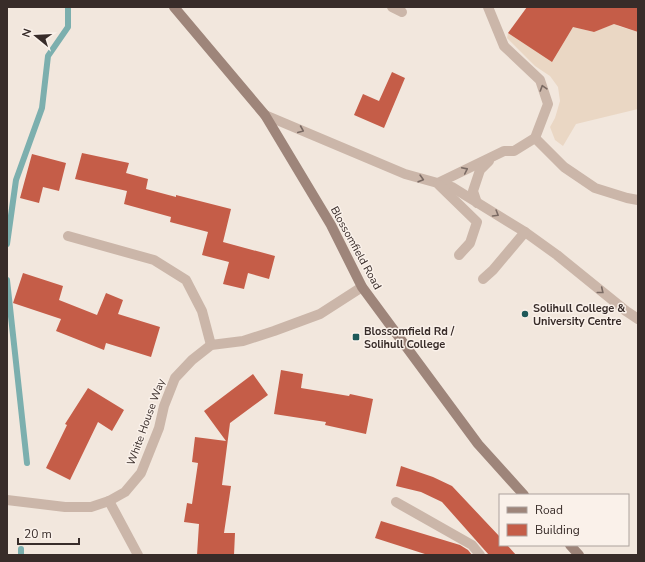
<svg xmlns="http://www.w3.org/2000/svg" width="645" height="562" font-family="'Nunito Sans',sans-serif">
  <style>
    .plaza { fill: #ead7c4 }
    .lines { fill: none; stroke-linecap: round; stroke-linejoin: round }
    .stream { stroke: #7cafae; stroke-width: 6 }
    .building { fill: #c55d48 }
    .lane { stroke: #cbb6a9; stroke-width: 10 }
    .street { stroke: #cbb6a9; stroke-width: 10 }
    .secondary { stroke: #9e857a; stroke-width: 10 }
    .oneway { stroke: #7a6a63 }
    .poi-dot { fill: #1e5959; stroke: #faf1ea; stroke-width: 1.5 }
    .labels { text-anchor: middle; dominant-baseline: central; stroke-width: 3; stroke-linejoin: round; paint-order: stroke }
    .street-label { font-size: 11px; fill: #382c29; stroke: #faf1ea }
    .poi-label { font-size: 11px; font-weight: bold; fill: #382c29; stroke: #faf1ea; text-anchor: start }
  </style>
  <rect width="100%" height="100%" fill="#f2e7dd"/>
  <polygon class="plaza" points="616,23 618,26 638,32 638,109 576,124 563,146 555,140 550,127 555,118 560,101 558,87 550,76 535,66 507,38 508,33 574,25 582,29 593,32"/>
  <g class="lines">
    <g class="stream">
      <polyline points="7,244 16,180 42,108 48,56 68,27 68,7"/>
      <polyline points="7,280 27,463"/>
      <polyline points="21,549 21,555"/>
    </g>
  </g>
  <g class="building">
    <polygon points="527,7 638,7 638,32 614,24 594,32 573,27 552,62 508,33"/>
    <polygon points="392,72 405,78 384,128 354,115 363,94 379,101"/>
    <polygon points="82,153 129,163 126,173 148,179 146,189 176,197 176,195 231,209 223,242 275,256 269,279 248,273 244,289 223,284 229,262 202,255 208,232 170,222 171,217 124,204 127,191 75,179"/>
    <polygon points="32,154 66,163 59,191 43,187 39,203 20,198"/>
    <polygon points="23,273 63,286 59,300 97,315 106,293 123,300 118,314 160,327 151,357 106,343 104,350 56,331 61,319 13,303"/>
    <polygon points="281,370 303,374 301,388 349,396 350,394 373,399 366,434 325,425 326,422 274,414"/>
    <polygon points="253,374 268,395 230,423 222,485 231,486 224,533 235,533 234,555 197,555 199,524 184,522 187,503 192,504 198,463 192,462 195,437 226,441 204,411"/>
    <polygon points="88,388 124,410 112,431 98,422 70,480 46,468 67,425 65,424"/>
    <polygon points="401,466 433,477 452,486 500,537 500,545 507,545 516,555 489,555 442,502 421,492 396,486"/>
    <polygon points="381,521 460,545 468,550 472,555 428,555 375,538"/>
  </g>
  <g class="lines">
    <g class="lane">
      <polyline points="392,7 402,12"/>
      <polyline points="265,115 405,174 452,187 525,232 557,255 626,311 638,319"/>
      <polyline points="535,138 564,167 595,188 627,198 638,200"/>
      <polyline points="438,183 504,151 514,151 535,138 548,104 540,80 504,46 488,7"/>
      <polyline points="439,185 477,222 470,243 459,255"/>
      <polyline points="477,203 473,191 480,170 489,161"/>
      <polyline points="483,279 493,270 525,232"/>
      <polyline points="396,502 472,545 480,555"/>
    </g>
    <g class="street">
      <polyline points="68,236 154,260 186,280 202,311 211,345"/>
      <polyline points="7,500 65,507 91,507 109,501 125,492 141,473 159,428 164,406 175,378 192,360 211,345 243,341 274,331 320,314 362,287"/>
      <polyline points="109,501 138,555"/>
    </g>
    <g class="secondary">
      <polyline points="174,7 265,115 331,225 362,287 478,444 524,495"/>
      <polyline points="570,545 579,555"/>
    </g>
  </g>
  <defs><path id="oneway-chevron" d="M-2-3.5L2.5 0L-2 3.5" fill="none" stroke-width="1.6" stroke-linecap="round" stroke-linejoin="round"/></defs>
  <g class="oneway">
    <use href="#oneway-chevron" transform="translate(543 88) rotate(-107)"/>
    <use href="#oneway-chevron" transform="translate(301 130) rotate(23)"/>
    <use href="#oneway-chevron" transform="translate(465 170) rotate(-26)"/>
    <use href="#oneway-chevron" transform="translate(421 179) rotate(16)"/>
    <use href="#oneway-chevron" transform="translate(496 214) rotate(31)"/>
    <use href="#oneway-chevron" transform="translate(601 291) rotate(39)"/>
  </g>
  <g class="poi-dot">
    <circle cx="525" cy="314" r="4"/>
    <rect x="352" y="333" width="8" height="8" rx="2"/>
  </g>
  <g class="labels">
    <g class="street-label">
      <text transform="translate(356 248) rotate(61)">Blossomfield Road</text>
      <text transform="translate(146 422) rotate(-70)">White House Way</text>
    </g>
    <g class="poi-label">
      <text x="533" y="308">Solihull College &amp;<tspan x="533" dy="13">University Centre</tspan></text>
      <text x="364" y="331">Blossomfield Rd /<tspan x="364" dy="13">Solihull College</tspan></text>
    </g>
  </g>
  <rect width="645" height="562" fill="none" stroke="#382c29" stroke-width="16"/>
  <rect x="499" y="494" width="130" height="52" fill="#faf1ea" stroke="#aca29d"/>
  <rect x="507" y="507" width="20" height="6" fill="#9e857a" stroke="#aca29d"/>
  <text x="535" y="514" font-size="12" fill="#382c29">Road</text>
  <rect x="507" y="524" width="20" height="12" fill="#c55d48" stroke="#aca29d"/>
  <text x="535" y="534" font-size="12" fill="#382c29">Building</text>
  <g transform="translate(36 36) rotate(288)" stroke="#faf1ea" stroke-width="3" paint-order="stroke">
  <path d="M0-3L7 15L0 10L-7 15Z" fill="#382c29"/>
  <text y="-6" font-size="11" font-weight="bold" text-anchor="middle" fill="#382c29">N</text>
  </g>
  <path d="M18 538v6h61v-6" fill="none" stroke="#382c29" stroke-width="2"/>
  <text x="24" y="538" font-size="12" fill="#382c29" stroke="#faf1ea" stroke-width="3" paint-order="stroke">20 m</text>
</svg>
